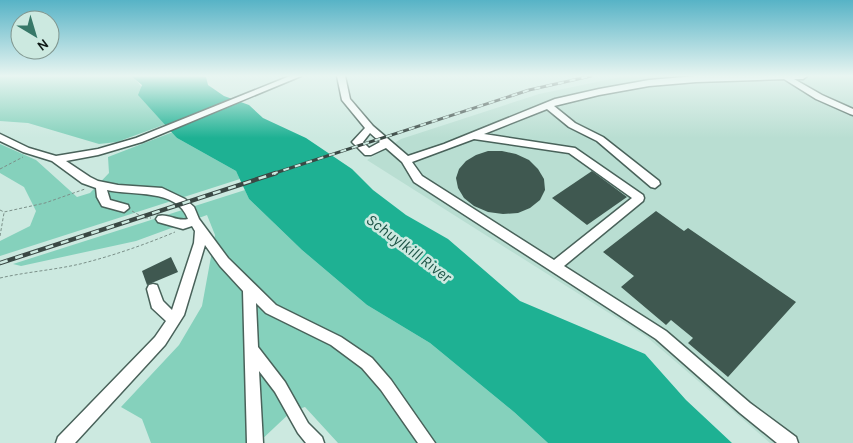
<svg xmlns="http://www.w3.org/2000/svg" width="853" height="443" font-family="Karla,sans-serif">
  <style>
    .built { fill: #b9ded2 }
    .green { fill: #85d1bc }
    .water { fill: #1eb193 }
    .building { fill: #3f5850 }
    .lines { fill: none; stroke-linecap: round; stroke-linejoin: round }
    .minor-casing { stroke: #49625a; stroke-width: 3 }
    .path { stroke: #7b9089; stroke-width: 1; stroke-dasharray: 3 2; stroke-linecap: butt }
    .minor { fill: #fff; fill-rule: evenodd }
    .rail-far1-casing { stroke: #3a4844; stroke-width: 3 }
    .rail-casing { stroke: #3a4844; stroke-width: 4.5 }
    .rail-far1 { stroke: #cce9e0; stroke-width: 2; stroke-dasharray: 6; stroke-linecap: butt }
    .rail { stroke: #cce9e0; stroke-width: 2.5; stroke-dasharray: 8; stroke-linecap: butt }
    .labels { text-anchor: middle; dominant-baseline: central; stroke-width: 5; stroke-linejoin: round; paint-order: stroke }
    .water-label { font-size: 16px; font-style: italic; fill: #1e5447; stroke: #cce9e0 }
  </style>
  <rect width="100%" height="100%" fill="#cce9e0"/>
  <polygon class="built" points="625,76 853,76 853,443 770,443 647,337 367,160 401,139 539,94"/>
  <g class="green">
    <path d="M0 76H131C148 89 151 108 166 124L117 142 99 144 28 123 0 121Z"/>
    <polygon points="173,132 177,138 236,171 240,179 0,256 0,241 30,226 36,211 24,187 0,173 0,144 36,160 77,197 90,193 109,173 108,157"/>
    <polygon points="245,190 249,199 302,250 367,305 430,343 514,412 548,443 338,443 305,407 292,411 258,443 151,443 142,419 121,407 179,345 202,306 215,235 207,215 136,241 21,266 13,264"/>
  </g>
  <polygon class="water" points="131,76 201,76 206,77 208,85 224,96 249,105 263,118 306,138 352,169 373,190 406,215 448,239 520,301 645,354 686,400 732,443 548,443 514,412 430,343 367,305 302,250 249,199 236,171 177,138 138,95 142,85"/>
  <g class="building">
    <polygon points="488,151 502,151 516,154 529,160 538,169 544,179 545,190 540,200 530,208 518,213 503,214 488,212 474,206 464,198 458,188 456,178 459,169 466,161 476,155"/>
    <polygon points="592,171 627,197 587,225 552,198"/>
    <polygon points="656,211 684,231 688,228 796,302 728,377 688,343 693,338 671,320 666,325 621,287 634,276 603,252"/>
    <polygon points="171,257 178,272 147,285 142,271"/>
  </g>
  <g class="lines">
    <g class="minor-casing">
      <g id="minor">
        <path d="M290 76H301L142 142 98 155 66 161 90 177 98 181 118 185 162 188 185 199 194 207 199 219 228 258 276 305 341 337 372 358 391 380 435 443H418L381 390 362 368 331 345 266 313 256 303 258 347 285 382 308 423 322 437 324 443H306L298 433 275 392 259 371 263 443H247L243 291 220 266 205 245 184 315 165 345 75 443H56L58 437 155 337 166 321 152 308 147 289 149 285 153 284 157 285 163 301 172 310 194 243 195 231 192 226 183 229 158 222 156 219 158 216C168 213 177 222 188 219 177 188 132 196 107 190L110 200 128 205 129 208 124 212 102 206 97 197 96 188 82 183 52 161 23 152 0 141V134L29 148 56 156 98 149 136 138Z"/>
        <path d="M337 76H345L350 99 373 126 408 156 444 144 555 99 599 89 649 80 696 76H807L803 79H794L822 95 853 109V115L850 114 816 99 784 79 696 82 649 86 599 95 554 106 575 123 603 137 659 181 660 184 655 188 651 187 597 141 569 127 547 109 484 134 575 148 643 195 644 198 643 201 564 266 666 331 750 403 796 437 798 443H777L740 413 656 339 414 182 402 162 386 148 371 155H365L352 142 365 128 342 100ZM370 133 380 142 369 148 363 142ZM474 139 569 153 632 198 554 260 422 176 412 162Z"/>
      </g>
    </g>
    <g class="path">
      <polyline points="0,169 23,157"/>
      <polyline points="0,210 4,212 45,203 85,189"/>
      <polyline points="132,211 139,215"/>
      <polyline points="145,218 151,218"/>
      <polyline points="0,236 4,213"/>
      <path d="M0 278C26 272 54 270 80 264 112 256 144 245 175 232"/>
    </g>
    <use href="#minor" class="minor"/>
    <g class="rail-far1-casing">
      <polyline id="rail-far1" points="272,174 529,90 591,76"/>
    </g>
    <g class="rail-casing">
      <polyline id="rail" points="0,263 276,173"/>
    </g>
    <use href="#rail-far1" class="rail-far1"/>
    <use href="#rail" class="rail"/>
  </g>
  <linearGradient id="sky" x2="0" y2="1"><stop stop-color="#57b3c6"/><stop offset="0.55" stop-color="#e8f5f1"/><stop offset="1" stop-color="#e8f5f1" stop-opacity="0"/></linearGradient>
  <rect width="853" height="138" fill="url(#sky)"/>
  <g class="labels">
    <g class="water-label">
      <text transform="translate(409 248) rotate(37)">Schuylkill River</text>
    </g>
  </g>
  <g transform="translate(35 35) rotate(142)"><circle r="24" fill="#cce9e0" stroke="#80968f"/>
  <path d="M0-4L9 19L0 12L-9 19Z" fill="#377868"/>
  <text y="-8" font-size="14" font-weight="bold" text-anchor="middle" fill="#0f1916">N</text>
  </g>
</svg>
